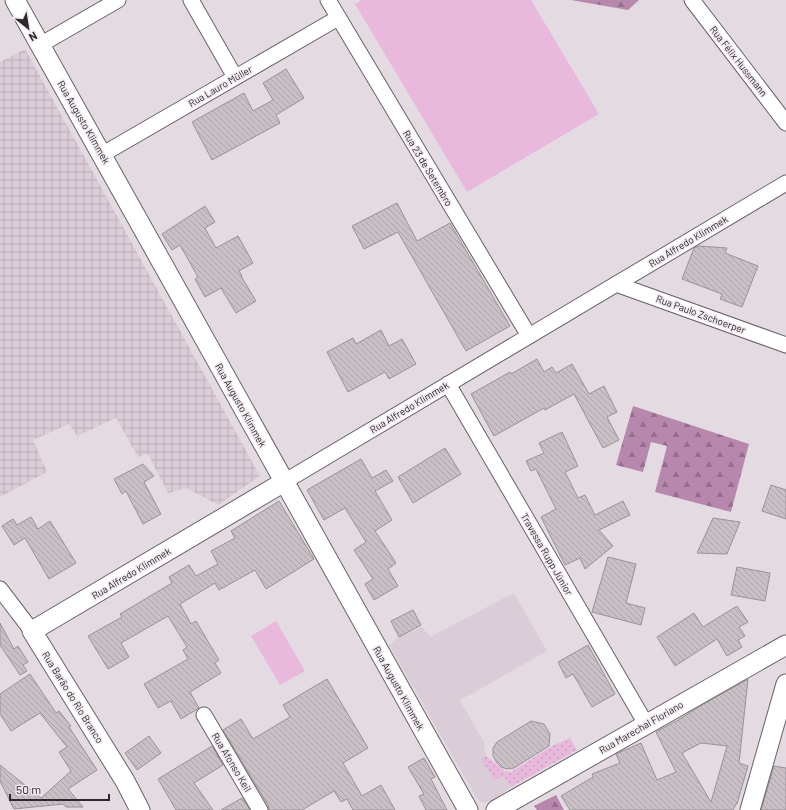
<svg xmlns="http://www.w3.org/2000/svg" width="786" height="810" font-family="Barlow,sans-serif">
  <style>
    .built { fill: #dbcdd7 }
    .industrial { fill: url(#industrial-grid) }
    .green { fill: url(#green-dots) }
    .forest { fill: url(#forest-firs) }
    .pitch { fill: #e8b9dd }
    .building { fill: url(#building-back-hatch); stroke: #9a9298; fill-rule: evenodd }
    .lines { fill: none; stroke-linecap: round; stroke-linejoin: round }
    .minor-casing { stroke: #6a6268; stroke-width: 17 }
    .tertiary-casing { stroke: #6a6268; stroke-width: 21 }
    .minor { stroke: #fff; stroke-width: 15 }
    .tertiary { stroke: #fff; stroke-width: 19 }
    .labels { text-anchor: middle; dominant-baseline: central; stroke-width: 3; stroke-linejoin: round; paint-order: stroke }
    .street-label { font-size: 10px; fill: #2c292b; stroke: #f1e8ef }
  </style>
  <defs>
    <pattern id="industrial-grid" width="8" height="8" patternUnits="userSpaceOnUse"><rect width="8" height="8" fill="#dbcdd7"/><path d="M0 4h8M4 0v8" fill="none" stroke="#bcb0b9"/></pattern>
    <pattern id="green-dots" width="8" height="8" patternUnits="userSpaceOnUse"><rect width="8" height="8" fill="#e8b9dd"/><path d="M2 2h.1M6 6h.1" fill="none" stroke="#c79fbe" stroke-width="1.8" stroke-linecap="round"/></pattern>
    <pattern id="forest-firs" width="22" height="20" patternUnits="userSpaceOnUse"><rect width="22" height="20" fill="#b887ad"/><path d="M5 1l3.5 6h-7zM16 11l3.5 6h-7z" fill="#966e8d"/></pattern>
    <pattern id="building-back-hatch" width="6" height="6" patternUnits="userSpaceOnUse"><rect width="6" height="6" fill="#c9c0c6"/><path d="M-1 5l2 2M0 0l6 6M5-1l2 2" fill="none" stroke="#ada5aa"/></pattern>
  </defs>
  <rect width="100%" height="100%" fill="#e4dbe2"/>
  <polygon class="built" points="514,593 547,651 468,696 459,699 484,742 486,756 481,759 494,779 504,776 511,787 501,795 491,801 483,803 477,799 389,645 399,637 422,627 430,637"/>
  <polygon class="industrial" points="25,49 260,476 218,505 187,488 168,493 148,454 138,457 116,418 77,436 69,424 33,440 47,472 0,497 0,62"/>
  <polygon class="green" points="570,738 577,750 511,787 504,776 494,780 481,759 486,756 505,771 511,772 552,746"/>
  <g class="forest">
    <polygon points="571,0 639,0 628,10"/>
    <polygon points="633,406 749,444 731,512 655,492 667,446 651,442 643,472 616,465"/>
    <polygon points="556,795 564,810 537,810 534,806"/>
  </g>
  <g class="pitch">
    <polygon points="362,0 531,0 599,114 467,192 355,4"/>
    <polygon points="276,621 305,671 280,685 251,636"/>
  </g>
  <g class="building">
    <polygon points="286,69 304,98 276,115 280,123 212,160 192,122 244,93 253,111 273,100 263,83"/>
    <polygon points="397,203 417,241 450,223 510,326 466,351 398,232 364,249 352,226"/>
    <polygon points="205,206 215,222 205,228 216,248 238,236 253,263 239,271 242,276 241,276 256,301 236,313 221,288 205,297 195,279 198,277 180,245 172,250 162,234"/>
    <polygon points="699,246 727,248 725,253 758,266 742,307 720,299 722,294 682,279 694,248"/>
    <polygon points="381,330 389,346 402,339 416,364 389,379 385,372 348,392 327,352 353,338 356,344"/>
    <polygon points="537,359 544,372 552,367 556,373 572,364 589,394 604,386 617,412 607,417 619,440 603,448 574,394 545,410 544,408 494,436 471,394 510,372 511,374"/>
    <polygon points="562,432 578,466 565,472 578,498 585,495 595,515 623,501 630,515 599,530 613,546 585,569 580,558 565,565 541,517 556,509 536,469 531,471 526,461 544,453 539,443"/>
    <polygon points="445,448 461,474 413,503 398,477"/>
    <polygon points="361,459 372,478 386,470 393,481 375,491 392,520 375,531 396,563 388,569 398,586 374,600 365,584 373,579 354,550 366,542 345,508 324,520 307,490"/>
    <polygon points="143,464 154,476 144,482 161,514 143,524 126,491 122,494 114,479"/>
    <polygon points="771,485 786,490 786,519 762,511"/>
    <polygon points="279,501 314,559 266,589 255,570 219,590 215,583 180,604 191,624 196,621 219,660 215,663 221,673 190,692 199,708 181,719 171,701 158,708 144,684 188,659 183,650 187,647 168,616 121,643 129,657 108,669 88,636 122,617 120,614 172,583 169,577 189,565 196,576 218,564 211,551 235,538 231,531"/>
    <polygon points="31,517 38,529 50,521 76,563 49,579 25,538 14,545 2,526 13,519 17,525"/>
    <polygon points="713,518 740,522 727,554 697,553"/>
    <polygon points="608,557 636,564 626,603 645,608 641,625 592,612"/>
    <polygon points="737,567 770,573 765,601 731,595"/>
    <polygon points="737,606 748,622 739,627 745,636 738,640 742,647 727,656 717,639 675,666 657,637 694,613 703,627"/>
    <polygon points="413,610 421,625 399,637 391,621"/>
    <polygon points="0,623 14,649 18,646 28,662 23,665 27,671 20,675 0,645"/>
    <polygon points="588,645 615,694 592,707 573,674 566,678 558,662"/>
    <polygon points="30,674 56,713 59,711 71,726 69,727 97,770 68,789 83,807 66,807 63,804 14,809 0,781 0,765 41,798 71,771 59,752 67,747 40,713 11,731 0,714 0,694"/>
    <polygon points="327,679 368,748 343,763 362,796 381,785 395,810 353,810 347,799 341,802 334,791 302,810 269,810 268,805 223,730 241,719 253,739 290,717 283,705"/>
    <path d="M748 679 739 763 748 766 737 804H736L733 810H570L561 796 593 777 592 774 620 763 616 754 641 743 657 780 676 772 656 732 680 719 700 706ZM701 743 727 746 711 802 682 753Z"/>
    <polygon points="531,721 544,724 550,734 549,746 514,768 507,769 501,767 497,763 493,756 493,748 497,742"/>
    <polygon points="149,736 161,753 137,770 125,753"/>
    <polygon points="212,746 223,765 194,783 213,810 176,810 158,779"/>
    <polygon points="424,758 435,777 431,779 447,810 426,810 419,796 424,794 408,767"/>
    <polygon points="774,766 786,768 786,810 761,810"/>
    <polygon points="242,798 250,810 221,810"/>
  </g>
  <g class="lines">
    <g class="minor-casing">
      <g id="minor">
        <polyline points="191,0 235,77"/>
        <polyline points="328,0 529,336"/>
        <polyline points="692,0 786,123"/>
        <polyline points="40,45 118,0"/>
        <polyline points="103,154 338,18"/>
        <polyline points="616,284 786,345"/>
        <polyline points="448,384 646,724"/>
        <polyline points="284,482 786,183"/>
        <polyline points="0,589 32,631"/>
        <polyline points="204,715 260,810"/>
      </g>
    </g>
    <g class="tertiary-casing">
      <g id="tertiary">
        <path d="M15 0C167 269 316 540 468 810"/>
        <polyline points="140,810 125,781 32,631 284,482"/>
        <polyline points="496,810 786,645"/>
        <polyline points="750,810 786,684"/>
      </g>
    </g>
    <use href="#minor" class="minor"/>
    <use href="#tertiary" class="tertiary"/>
  </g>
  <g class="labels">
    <g class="street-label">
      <text transform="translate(739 61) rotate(52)">Rua Félix Hussmann</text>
      <text transform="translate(220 86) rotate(-30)">Rua Lauro Müller</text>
      <text transform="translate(84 122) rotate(60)">Rua Augusto Klimmek</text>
      <text transform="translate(428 168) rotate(59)">Rua 23 de Setembro</text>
      <text transform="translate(688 241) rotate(-31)">Rua Alfredo Klimmek</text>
      <text transform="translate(701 314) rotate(20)">Rua Paulo Zschoerper</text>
      <text transform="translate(241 405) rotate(61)">Rua Augusto Klimmek</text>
      <text transform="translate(409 407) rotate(-31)">Rua Alfredo Klimmek</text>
      <text transform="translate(547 554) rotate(60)">Travessa Rupp Júnior</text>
      <text transform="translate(131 573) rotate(-31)">Rua Alfredo Klimmek</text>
      <text transform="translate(399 688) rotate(61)">Rua Augusto Klimmek</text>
      <text transform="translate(73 697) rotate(58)">Rua Barão do Rio Branco</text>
      <text transform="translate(641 727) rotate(-30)">Rua Marechal Floriano</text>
      <text transform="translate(232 762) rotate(59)">Rua Afonso Keil</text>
    </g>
  </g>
  <g transform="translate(28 28) rotate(150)" stroke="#f1e8ef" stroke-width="3" paint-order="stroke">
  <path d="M0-3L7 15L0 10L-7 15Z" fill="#2c292b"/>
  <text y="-6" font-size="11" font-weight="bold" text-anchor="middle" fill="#2c292b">N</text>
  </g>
  <path d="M10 794v6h99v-6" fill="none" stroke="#2c292b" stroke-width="2"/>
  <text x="16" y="794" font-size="12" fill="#2c292b" stroke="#f1e8ef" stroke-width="3" paint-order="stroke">50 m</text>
</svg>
